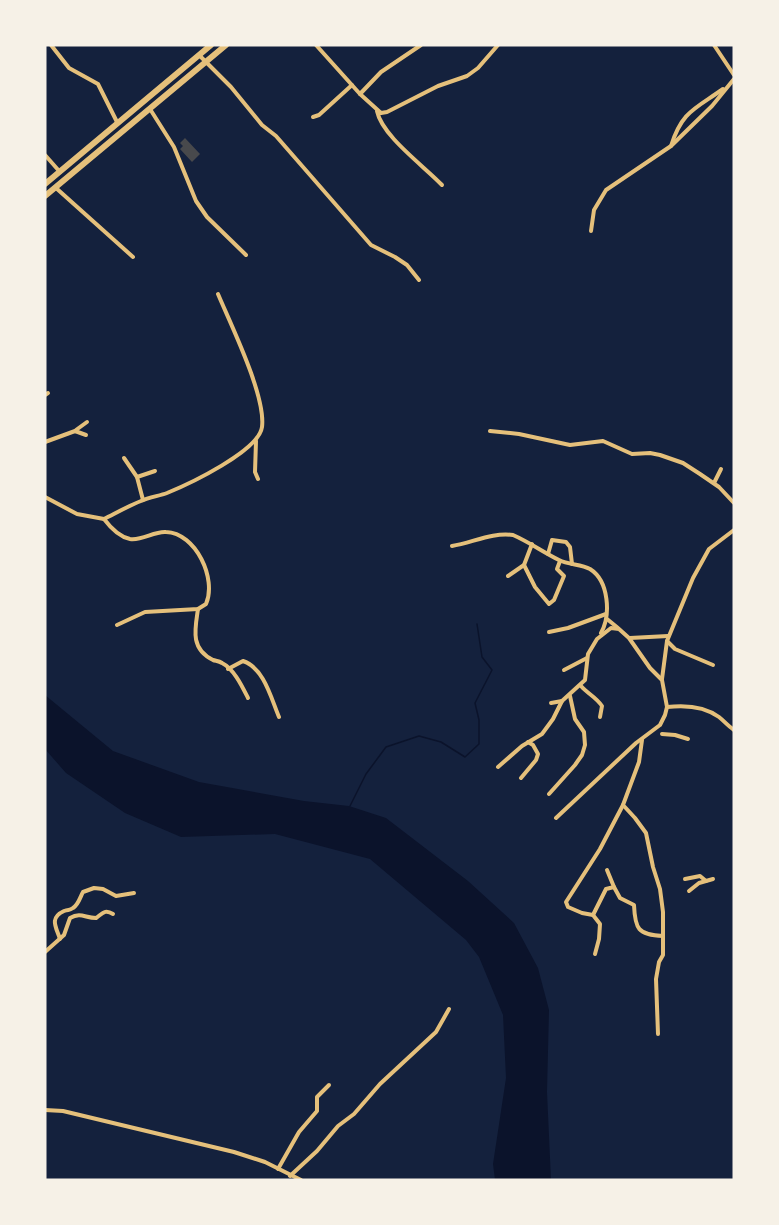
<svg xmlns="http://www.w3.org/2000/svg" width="779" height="1225" font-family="'Noto Serif',serif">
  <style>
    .water { fill: #0b132b }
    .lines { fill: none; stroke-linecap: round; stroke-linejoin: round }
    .stream { stroke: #0b132b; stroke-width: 1.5 }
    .building { fill: #48494c }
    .minor { stroke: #e5c07b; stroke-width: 4 }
    .primary { stroke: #e5c07b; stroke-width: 6 }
  </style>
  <rect width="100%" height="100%" fill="#14213d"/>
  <polygon class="water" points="45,695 113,751 199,782 304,801 349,806 386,818 468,881 514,923 538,968 549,1010 547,1092 551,1180 495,1180 493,1164 506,1078 503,1015 479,957 466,940 370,859 275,834 181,837 125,813 66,773 45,749"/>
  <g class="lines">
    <polyline class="stream" points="350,806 366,774 386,747 419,736 441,742 465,757 479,744 479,720 475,703 492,670 482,657 477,624"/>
  </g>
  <polygon class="building" points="185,138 200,154 192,162 180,149 183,146 180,143"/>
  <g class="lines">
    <g class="minor">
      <polyline points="51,45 69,68 98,84 117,122"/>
      <polyline points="316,45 360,94 381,113 387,112 438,86 467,76 478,68 498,45"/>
      <polyline points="714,45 734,75"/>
      <polyline points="199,55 231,87 262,125 276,136 371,245 395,257 407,265 419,280"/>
      <polyline points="360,94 381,72 421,45"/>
      <polyline points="150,109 174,147 196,201 207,217 246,255"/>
      <path d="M377 111C382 136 424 166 442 185"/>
      <polyline points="313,117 319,115 352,85"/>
      <path d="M671 146C682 111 695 109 723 89"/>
      <polyline points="45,155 60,172"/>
      <polyline points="56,188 133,257"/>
      <polyline points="591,231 594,210 606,190 671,146 712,106 734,79"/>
      <polyline points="45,395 48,393"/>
      <polyline points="76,430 87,422"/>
      <polyline points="490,431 519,434 570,445 603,441 632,454 650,453 660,455 683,463 700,474 719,487 734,503"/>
      <polyline points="256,441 255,472 258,479"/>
      <polyline points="45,442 75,431 86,435"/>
      <polyline points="124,458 137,477 143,500"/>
      <polyline points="137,477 155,471"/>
      <polyline points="714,483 721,469"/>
      <path d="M45 497 77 514 104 519C110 527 120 537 130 539 142 541 154 531 166 532 196 533 217 579 206 604L198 609 145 612 117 625"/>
      <path d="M104 519C116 513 128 506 141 501 149 497 159 496 167 493 189 484 259 451 262 427 266 396 231 325 218 294"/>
      <path d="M452 546C472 543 492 532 513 535 529 542 543 552 559 560 569 565 581 564 590 569 609 581 611 615 601 633"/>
      <polyline points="548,554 552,540 566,542 570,547 572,564"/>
      <polyline points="524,565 535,587 549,604 554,600 564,576 557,569 560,561"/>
      <polyline points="508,576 524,565 532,544"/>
      <path d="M198 609C195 629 190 649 213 660 216 661 219 661 222 663 234 669 242 686 248 698"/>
      <polyline points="607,619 618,628"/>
      <polyline points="549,632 568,628 606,614"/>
      <polyline points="630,638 668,636"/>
      <polyline points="667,641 675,649 713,665"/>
      <path d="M228 669 243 661C264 668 271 698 279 717"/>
      <polyline points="564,670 587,658"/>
      <polyline points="662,679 667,641 693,578 709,549 734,530"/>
      <path d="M581 686C588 694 596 697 602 706L600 717"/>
      <polyline points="551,703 562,701"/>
      <path d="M667 707C684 705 704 706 719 717 724 721 728 726 734 730"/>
      <polyline points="662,734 675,735 688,739"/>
      <polyline points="642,740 639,762 623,805 635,818 646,833 653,867 660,889 663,912 663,955 659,962 656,979 658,1034"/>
      <polyline points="498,767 522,746 542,734 553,719 562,701 585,680 588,654 597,639 611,628 619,629 629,638 650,668 662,680 667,707 665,715 660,725 636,743 556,818"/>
      <polyline points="521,778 536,760 538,754 533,745 528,742"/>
      <polyline points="549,794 575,765 582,755 585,745 584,732 575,719 570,696"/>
      <polyline points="607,870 614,887 606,889 593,915 582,913 568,907 566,902 600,849 623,805"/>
      <polyline points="685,879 700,876 706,881"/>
      <path d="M614 887 620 898 634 905C635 929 638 935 663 936"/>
      <polyline points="689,891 699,883 713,879"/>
      <polyline points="593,915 600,924 599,939 595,954"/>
      <path d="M60 939C56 927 49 918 64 911 69 909 69 911 73 908 79 904 80 897 83 892L94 888 103 889 116 896 134 893"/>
      <path d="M45 952 64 935 70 918C81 912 85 918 96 918 103 913 105 909 113 914"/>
      <polyline points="45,1110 63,1111 234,1152 265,1162 301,1180"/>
      <polyline points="278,1169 299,1132 317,1111 317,1097 329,1085"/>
      <polyline points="290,1176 317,1151 338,1126 354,1114 380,1084 436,1032 449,1009"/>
    </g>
    <g class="primary">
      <polyline points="45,184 211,45"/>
      <polyline points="45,196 226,45"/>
    </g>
  </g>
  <rect width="779" height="1225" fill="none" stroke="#f6f1e7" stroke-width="93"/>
</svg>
